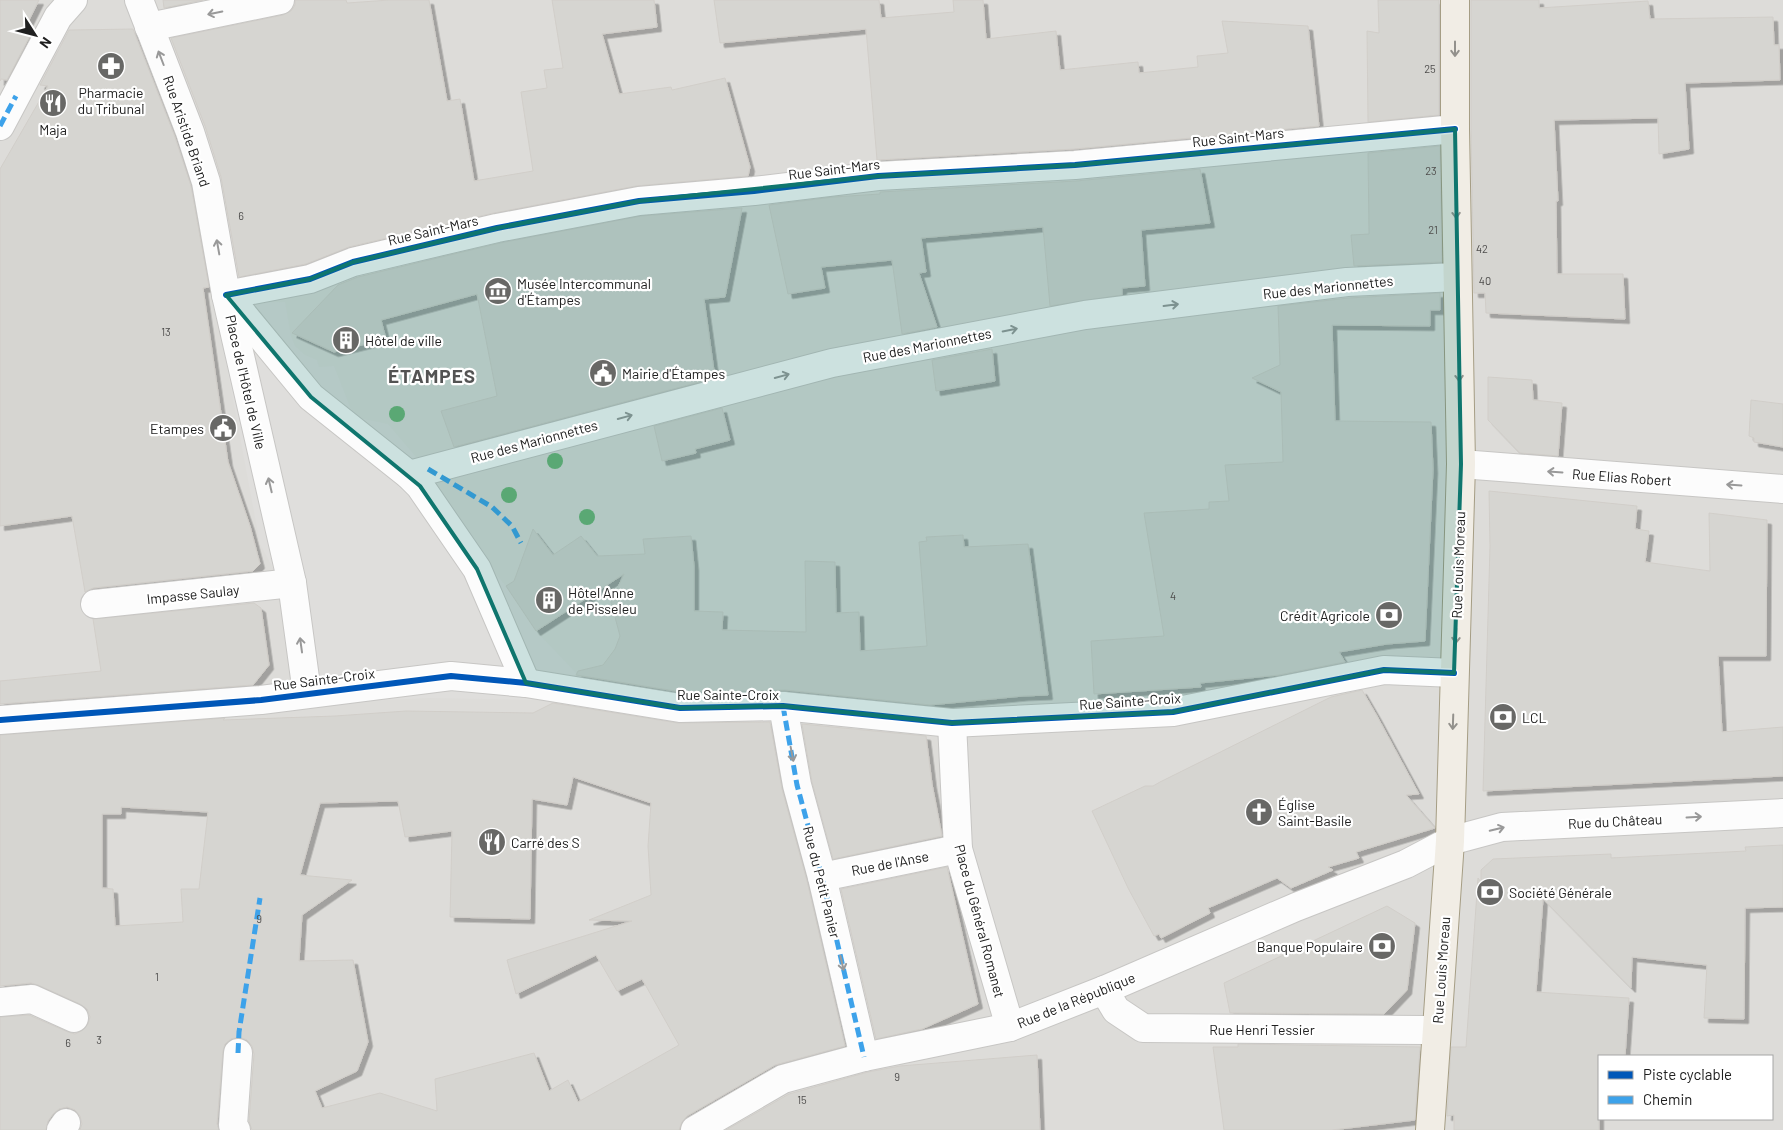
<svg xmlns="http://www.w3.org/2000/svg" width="1783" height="1130" font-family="Barlow,sans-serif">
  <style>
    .residential { fill: #dddcd9; fill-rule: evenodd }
    .parking { fill: #dfdedc }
    .building { fill: #d6d5d1; stroke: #d1cec9; fill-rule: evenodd; filter: url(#shadow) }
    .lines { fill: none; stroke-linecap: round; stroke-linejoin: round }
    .minor-casing { stroke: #c7c6c4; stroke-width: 30 }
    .major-casing { stroke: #a59d84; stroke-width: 30 }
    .minor { stroke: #fcfcfc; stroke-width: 28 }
    .major { stroke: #f1ede5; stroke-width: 28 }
    .quiet { stroke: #3da2ea; stroke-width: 5; stroke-dasharray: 10 5; stroke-linecap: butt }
    .cycleway-casing { stroke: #fff; stroke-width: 9 }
    .cycleway { stroke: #0057b8; stroke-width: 6 }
    .tree { fill: #6db576 }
    .oneway { stroke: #999 }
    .oneway2 { stroke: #93918c }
    .marked { fill: #0f766e; fill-opacity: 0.2; stroke: #0f766e; stroke-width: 4; stroke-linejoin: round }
    .labels { text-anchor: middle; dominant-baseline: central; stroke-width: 4.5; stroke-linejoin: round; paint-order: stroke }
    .number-label { font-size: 11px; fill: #4e4d4c }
    .poi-label { font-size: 14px; fill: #202020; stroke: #fff; text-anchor: start }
    .street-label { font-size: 14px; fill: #202020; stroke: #fff }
    .district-label { font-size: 19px; font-weight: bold; letter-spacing: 1px; fill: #535353; stroke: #fff }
  </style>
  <defs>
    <filter id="shadow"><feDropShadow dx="4.5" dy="4.5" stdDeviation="0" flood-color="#0004"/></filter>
  </defs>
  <rect width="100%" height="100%" fill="#eeede8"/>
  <path class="residential" d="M0 0H1783V1130H0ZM1599 1056H1772V1119H1599Z"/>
  <polygon class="parking" points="285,302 291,336 295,346 305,355 317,360 319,367 334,366 354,417 388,424 427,470 438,504 506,586 536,631 577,674 531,700 429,698 300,704 289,598 260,544 215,303"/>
  <g class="building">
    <polygon points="0,0 39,0 24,30 33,30 7,80 1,79 0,81"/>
    <polygon points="163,0 203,0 164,8"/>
    <polygon points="295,0 346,0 347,3 389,0 429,0 447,101 460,99 474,181 533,171 521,92 547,88 544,70 563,68 552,0 654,0 657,27 602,34 619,94 671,87 672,90 725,78 750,167 748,176 636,186 494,213 349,247 306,264 239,277 221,177 205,126 171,38 283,15 291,11 295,5"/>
    <polygon points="714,0 879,0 881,18 954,12 953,0 983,0 986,39 1056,31 1060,70 1138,62 1139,73 1198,67 1197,56 1228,53 1222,21 1308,26 1319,126 1074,149 877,160 866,29 720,43"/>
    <polygon points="1378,0 1439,0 1439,115 1368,122 1367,31 1379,33"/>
    <polygon points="1471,0 1539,0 1539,8 1648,1 1650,19 1773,17 1774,45 1779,45 1780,80 1685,83 1689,149 1659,154 1658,118 1554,120 1558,201 1556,201 1557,274 1623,274 1625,319 1486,313 1485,293 1474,293 1471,129"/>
    <polygon points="133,29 175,137 191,186 209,287 203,288 228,462 250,526 260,564 253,571 93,588 85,592 72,516 0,526 0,169 48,86 40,85 69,30"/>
    <polygon points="1440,146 1442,262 1354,266 1351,235 1369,234 1368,153"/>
    <polygon points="1200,169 1210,223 1141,230 1145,286 1122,288 1122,295 1050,306 1043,227 921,238 926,272 919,273 937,327 902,334 892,260 821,267 825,288 788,294 769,205 833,197 880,194 880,192 1076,181"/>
    <polygon points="742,208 725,297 704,299 715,378 454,447 441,411 497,396 477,294 381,320 386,339 334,352 292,333 338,285 358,277 500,243 641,216"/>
    <polygon points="1440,293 1440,310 1430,310 1430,326 1332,325 1335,421 1431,422 1433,469 1425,641 1387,644 1339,652 1345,662 1279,675 1200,683 1201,687 1094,694 1091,641 1164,636 1144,513 1209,509 1209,502 1229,501 1225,465 1283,462 1281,392 1252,378 1280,365 1278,306 1348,298"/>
    <polygon points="992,349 995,381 936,391 932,360"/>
    <polygon points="1488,377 1532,380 1533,400 1562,403 1558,456 1520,453 1488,420"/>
    <polygon points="1751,400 1783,404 1783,447 1754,442 1754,438 1749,436"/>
    <polygon points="722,408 730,440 695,449 696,453 662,461 654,426"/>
    <polygon points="1489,491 1637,506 1635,529 1649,531 1645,562 1710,571 1709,513 1767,520 1766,656 1718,656 1722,732 1783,727 1783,776 1483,791 1490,546"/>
    <polygon points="533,529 553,555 581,536 597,556 645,554 643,539 691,536 694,566 694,611 723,612 722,630 806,632 805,561 835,562 836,613 859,612 860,651 927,646 919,542 927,541 926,537 963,535 964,547 1028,544 1048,695 1023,696 930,705 785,690 681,692 576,675 578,671 603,665 615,649 620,636 611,602 624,574 536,631 506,586 514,581"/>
    <polygon points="254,603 261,608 269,665 253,685 0,704 0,681 101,671 93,619"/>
    <polygon points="1362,690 1377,716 1419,794 1406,795 1435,828 1356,852 1359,858 1328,867 1333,870 1291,888 1277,878 1208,908 1210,913 1161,938 1159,934 1154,936 1128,888 1092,811 1145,786 1153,786 1160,782 1331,697"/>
    <path d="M553 703 678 723 770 722 782 789 807 881 845 1046 775 1065 687 1116 682 1122 679 1130H252L249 1121 254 1054 252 1046 247 1040 239 1037 231 1039 225 1044 223 1051 217 1124 219 1130H80L82 1124 80 1116 75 1110 67 1107 59 1109 53 1114 48 1121 46 1130H0V1017L29 1015 68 1032 75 1034 83 1030 88 1024 90 1017 87 1009 80 1004 38 985 31 983 0 986V735L225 718 223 720 335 716 406 711 533 713ZM573 777 651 803 648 846 651 895 589 920 632 921 507 960 516 994 596 955 617 991 642 979 679 1045 578 1102 568 1080 549 1091 534 1053 435 1079 437 1111 380 1093 322 1108 315 1091 357 1071 368 1042 353 960 299 961 302 915 352 880 300 875 320 803 398 801 405 837 452 831 450 917 530 919 532 799 567 805ZM121 807 208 812 199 889H181L183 922 115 926 113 889 102 888V814H121Z"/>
    <polygon points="802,724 926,736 932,784 942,836 833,859 812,782"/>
    <polygon points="1783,845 1783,907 1745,908 1744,1019 1704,1018 1707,965 1632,957 1631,988 1543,899 1536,992 1629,998 1625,1056 1599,1056 1599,1130 1454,1130 1454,1115 1447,1116 1451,1047 1466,1047 1478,878 1481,882 1481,870 1493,859 1611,854 1611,858 1648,856 1746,851 1745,847"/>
    <polygon points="947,867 978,1004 922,1029 876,1039 841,889"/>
    <polygon points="1387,906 1415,923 1407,990 1384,1014 1230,1013 1224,983"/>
    <polygon points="1238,1044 1420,1047 1415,1120 1332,1130 1224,1130 1213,1047 1238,1047"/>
    <polygon points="1037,1055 1040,1130 726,1130 789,1094 868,1072 900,1066"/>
  </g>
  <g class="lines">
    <g class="minor-casing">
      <g id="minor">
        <polyline points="139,0 190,132 206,182 226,295 292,583 307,693"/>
        <polyline points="149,27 280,0"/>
        <polyline points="0,126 58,17 73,0"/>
        <polyline points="226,295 310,279 353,262 497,228 639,201 754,191 878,176 1075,165 1455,129"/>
        <polyline points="231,300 311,397 409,475 420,486 477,569 526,683"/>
        <polyline points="1461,464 1783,489"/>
        <polyline points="409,475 832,363 1085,315 1347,282 1457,277"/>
        <polyline points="95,604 292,583"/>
        <polyline points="783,706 797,785 822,877 864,1057"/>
        <polyline points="0,720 261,700 451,676 526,683 680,708 783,706 952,723 1173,712 1384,670 1454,673"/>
        <polyline points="952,723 958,849 1010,1027"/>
        <polyline points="822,877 958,849"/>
        <polyline points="1104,990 1116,1010 1143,1028 1426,1030 1436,1032"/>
        <polyline points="0,1002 32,999 74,1018"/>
        <polyline points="61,1130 66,1123"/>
        <polyline points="236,1130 233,1125 238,1053"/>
        <polyline points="695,1130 783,1079 864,1057 1010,1027 1104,990 1296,907 1406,864 1450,841 1502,827 1783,813"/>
      </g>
    </g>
    <g class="major-casing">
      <polyline id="major" points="1430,1130 1450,841 1461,464 1455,129 1455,0"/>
    </g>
    <use href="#minor" class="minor"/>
    <use href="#major" class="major"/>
    <g class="quiet">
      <polyline points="0,126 16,96"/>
      <polyline points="428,469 492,507 512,526 521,543"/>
      <polyline points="783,706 797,785 822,877 864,1057"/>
      <polyline points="238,1053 239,1032 260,898"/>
    </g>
    <g class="cycleway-casing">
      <g id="cycleway">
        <polyline points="226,295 310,279 353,262 497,228 639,201 754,191 878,176 1075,165 1455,129"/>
        <polyline points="0,720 261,700 451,676 526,683 680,708 783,706 952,723 1173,712 1384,670 1454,673"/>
      </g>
    </g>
    <use href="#cycleway" class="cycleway"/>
  </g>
  <g class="tree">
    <circle cx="397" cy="414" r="8"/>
    <circle cx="555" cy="461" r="8"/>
    <circle cx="509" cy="495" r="8"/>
    <circle cx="587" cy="517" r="8"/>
  </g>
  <defs><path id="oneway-shaft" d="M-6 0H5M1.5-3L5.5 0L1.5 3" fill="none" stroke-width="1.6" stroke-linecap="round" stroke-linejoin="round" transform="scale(1.25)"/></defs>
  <g class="oneway">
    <use href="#oneway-shaft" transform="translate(215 13) rotate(168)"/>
    <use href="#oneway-shaft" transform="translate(161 58) rotate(-111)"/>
    <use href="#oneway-shaft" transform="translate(218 247) rotate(-100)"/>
    <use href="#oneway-shaft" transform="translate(1171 305) rotate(-7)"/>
    <use href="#oneway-shaft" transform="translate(1010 330) rotate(-11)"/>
    <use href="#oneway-shaft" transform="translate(782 376) rotate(-15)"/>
    <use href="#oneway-shaft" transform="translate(625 417) rotate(-15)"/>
    <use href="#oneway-shaft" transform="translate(1555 472) rotate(-176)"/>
    <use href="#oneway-shaft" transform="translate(270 485) rotate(-103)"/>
    <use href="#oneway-shaft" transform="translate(1734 485) rotate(-176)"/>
    <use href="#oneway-shaft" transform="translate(301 645) rotate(-98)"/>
    <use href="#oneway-shaft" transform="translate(792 754) rotate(79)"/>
    <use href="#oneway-shaft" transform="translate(1694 817) rotate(-3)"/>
    <use href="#oneway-shaft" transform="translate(1497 829) rotate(-13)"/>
    <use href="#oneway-shaft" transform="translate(842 963) rotate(77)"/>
  </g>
  <g class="oneway2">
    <use href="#oneway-shaft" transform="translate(1455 49) rotate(90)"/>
    <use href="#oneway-shaft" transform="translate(1456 211) rotate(89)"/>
    <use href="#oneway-shaft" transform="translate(1459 374) rotate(89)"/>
    <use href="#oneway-shaft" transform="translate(1456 636) rotate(92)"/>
    <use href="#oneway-shaft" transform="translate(1453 722) rotate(92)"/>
  </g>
  <path class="marked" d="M1455 129 1461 464 1454 673 1384 670 1173 712 952 723 783 706 680 708 526 683 477 569 420 486 311 397 226 295 310 279 353 262 497 228 639 201 878 176 1075 165Z"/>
  <defs>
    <g id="pharmacy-disc" transform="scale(1.4375)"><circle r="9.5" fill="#686866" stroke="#fff"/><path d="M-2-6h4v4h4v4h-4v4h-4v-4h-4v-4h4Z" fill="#fff"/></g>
    <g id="restaurant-disc" transform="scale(1.4375)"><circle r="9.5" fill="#686866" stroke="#fff"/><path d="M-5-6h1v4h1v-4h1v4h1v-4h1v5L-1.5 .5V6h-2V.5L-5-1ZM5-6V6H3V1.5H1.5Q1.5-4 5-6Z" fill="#fff"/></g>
    <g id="museum-disc" transform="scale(1.4375)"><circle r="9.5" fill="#686866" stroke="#fff"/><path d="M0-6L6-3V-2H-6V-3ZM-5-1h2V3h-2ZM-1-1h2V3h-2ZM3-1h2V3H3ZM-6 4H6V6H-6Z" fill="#fff"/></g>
    <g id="building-disc" transform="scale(1.4375)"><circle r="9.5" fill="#686866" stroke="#fff"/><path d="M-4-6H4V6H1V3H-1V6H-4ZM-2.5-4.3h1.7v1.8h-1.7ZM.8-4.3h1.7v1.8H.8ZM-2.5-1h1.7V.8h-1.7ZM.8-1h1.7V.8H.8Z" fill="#fff"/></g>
    <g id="civic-disc" transform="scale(1.4375)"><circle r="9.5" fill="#686866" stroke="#fff"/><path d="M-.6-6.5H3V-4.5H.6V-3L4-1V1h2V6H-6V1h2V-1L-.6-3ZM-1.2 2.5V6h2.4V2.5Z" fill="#fff"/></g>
    <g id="bank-disc" transform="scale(1.4375)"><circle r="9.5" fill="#686866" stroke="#fff"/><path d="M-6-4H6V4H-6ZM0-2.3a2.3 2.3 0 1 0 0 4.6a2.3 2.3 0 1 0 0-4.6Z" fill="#fff"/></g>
    <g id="church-disc" transform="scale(1.4375)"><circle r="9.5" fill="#686866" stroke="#fff"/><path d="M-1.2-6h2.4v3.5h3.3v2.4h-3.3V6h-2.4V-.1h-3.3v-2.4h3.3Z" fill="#fff"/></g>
  </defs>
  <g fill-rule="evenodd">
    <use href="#pharmacy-disc" x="111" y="66"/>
    <use href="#restaurant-disc" x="53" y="103"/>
    <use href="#museum-disc" x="498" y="291"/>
    <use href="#building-disc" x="346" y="340"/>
    <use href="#civic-disc" x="603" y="373"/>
    <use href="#civic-disc" x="223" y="428"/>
    <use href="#building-disc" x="549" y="600"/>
    <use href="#bank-disc" x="1389" y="615"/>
    <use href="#bank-disc" x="1503" y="717"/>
    <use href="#church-disc" x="1259" y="812"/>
    <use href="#restaurant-disc" x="492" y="842"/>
    <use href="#bank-disc" x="1490" y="892"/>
    <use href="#bank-disc" x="1382" y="946"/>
  </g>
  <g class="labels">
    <g class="number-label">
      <text x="1430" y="68">25</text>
      <text x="1431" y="170">23</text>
      <text x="241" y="215">6</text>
      <text x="1433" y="229">21</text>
      <text x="1482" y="248">42</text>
      <text x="1485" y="280">40</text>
      <text x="166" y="331">13</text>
      <text x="1173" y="595">4</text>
      <text x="259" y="918">9</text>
      <text x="157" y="976">1</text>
      <text x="99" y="1039">3</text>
      <text x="68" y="1042">6</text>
      <text x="897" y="1076">9</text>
      <text x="802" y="1099">15</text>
    </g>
    <g class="poi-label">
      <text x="111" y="92" text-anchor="middle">Pharmacie<tspan x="111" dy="16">du Tribunal</tspan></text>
      <text x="53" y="129" text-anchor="middle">Maja</text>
      <text x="517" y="283">Musée Intercommunal<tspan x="517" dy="16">d'Étampes</tspan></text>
      <text x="365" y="340">Hôtel de ville</text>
      <text x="622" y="373">Mairie d'Étampes</text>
      <text x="204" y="428" text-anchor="end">Etampes</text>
      <text x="568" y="592">Hôtel Anne<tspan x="568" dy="16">de Pisseleu</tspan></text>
      <text x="1370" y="615" text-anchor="end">Crédit Agricole</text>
      <text x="1522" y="717">LCL</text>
      <text x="1278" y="804">Église<tspan x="1278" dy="16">Saint-Basile</tspan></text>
      <text x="511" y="842">Carré des S</text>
      <text x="1509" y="892">Société Générale</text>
      <text x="1363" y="946" text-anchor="end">Banque Populaire</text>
    </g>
    <g class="street-label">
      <text transform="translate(187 131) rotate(71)">Rue Aristide Briand</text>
      <text transform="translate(1238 137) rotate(-6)">Rue Saint-Mars</text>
      <text transform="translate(834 169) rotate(-7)">Rue Saint-Mars</text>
      <text transform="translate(433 230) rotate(-13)">Rue Saint-Mars</text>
      <text transform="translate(1328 287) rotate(-6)">Rue des Marionnettes</text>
      <text transform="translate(927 345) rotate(-11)">Rue des Marionnettes</text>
      <text transform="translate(246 382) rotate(77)">Place de l'Hôtel de Ville</text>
      <text transform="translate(534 441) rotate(-15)">Rue des Marionnettes</text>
      <text transform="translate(1622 477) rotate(4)">Rue Elias Robert</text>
      <text transform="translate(1458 565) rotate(-88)">Rue Louis Moreau</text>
      <text transform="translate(193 594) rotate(-6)">Impasse Saulay</text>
      <text transform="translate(324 679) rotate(-7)">Rue Sainte-Croix</text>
      <text x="728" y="694">Rue Sainte-Croix</text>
      <text transform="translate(1130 701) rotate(-4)">Rue Sainte-Croix</text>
      <text transform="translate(1615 821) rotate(-3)">Rue du Château</text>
      <text transform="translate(890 863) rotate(-11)">Rue de l'Anse</text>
      <text transform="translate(822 882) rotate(76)">Rue du Petit Panier</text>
      <text transform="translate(980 921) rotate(75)">Place du Général Romanet</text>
      <text transform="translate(1441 970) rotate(-86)">Rue Louis Moreau</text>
      <text transform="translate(1076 1000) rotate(-22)">Rue de la République</text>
      <text x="1262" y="1029">Rue Henri Tessier</text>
    </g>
    <g class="district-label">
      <text x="432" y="375">ÉTAMPES</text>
    </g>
  </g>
  <rect x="1598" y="1055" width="175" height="65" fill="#ffffff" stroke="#a6a6a6"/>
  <rect x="1608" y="1071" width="25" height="8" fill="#0057b8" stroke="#a6a6a6"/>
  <text x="1643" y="1080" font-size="15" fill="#202020">Piste cyclable</text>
  <rect x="1608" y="1096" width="25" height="8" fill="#3da2ea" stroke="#a6a6a6"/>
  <text x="1643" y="1105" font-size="15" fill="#202020">Chemin</text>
  <g transform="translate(35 35) rotate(126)" stroke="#ffffff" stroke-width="4" paint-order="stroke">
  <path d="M0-4L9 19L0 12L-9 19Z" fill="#202020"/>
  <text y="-8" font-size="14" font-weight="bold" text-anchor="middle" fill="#202020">N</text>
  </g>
</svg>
